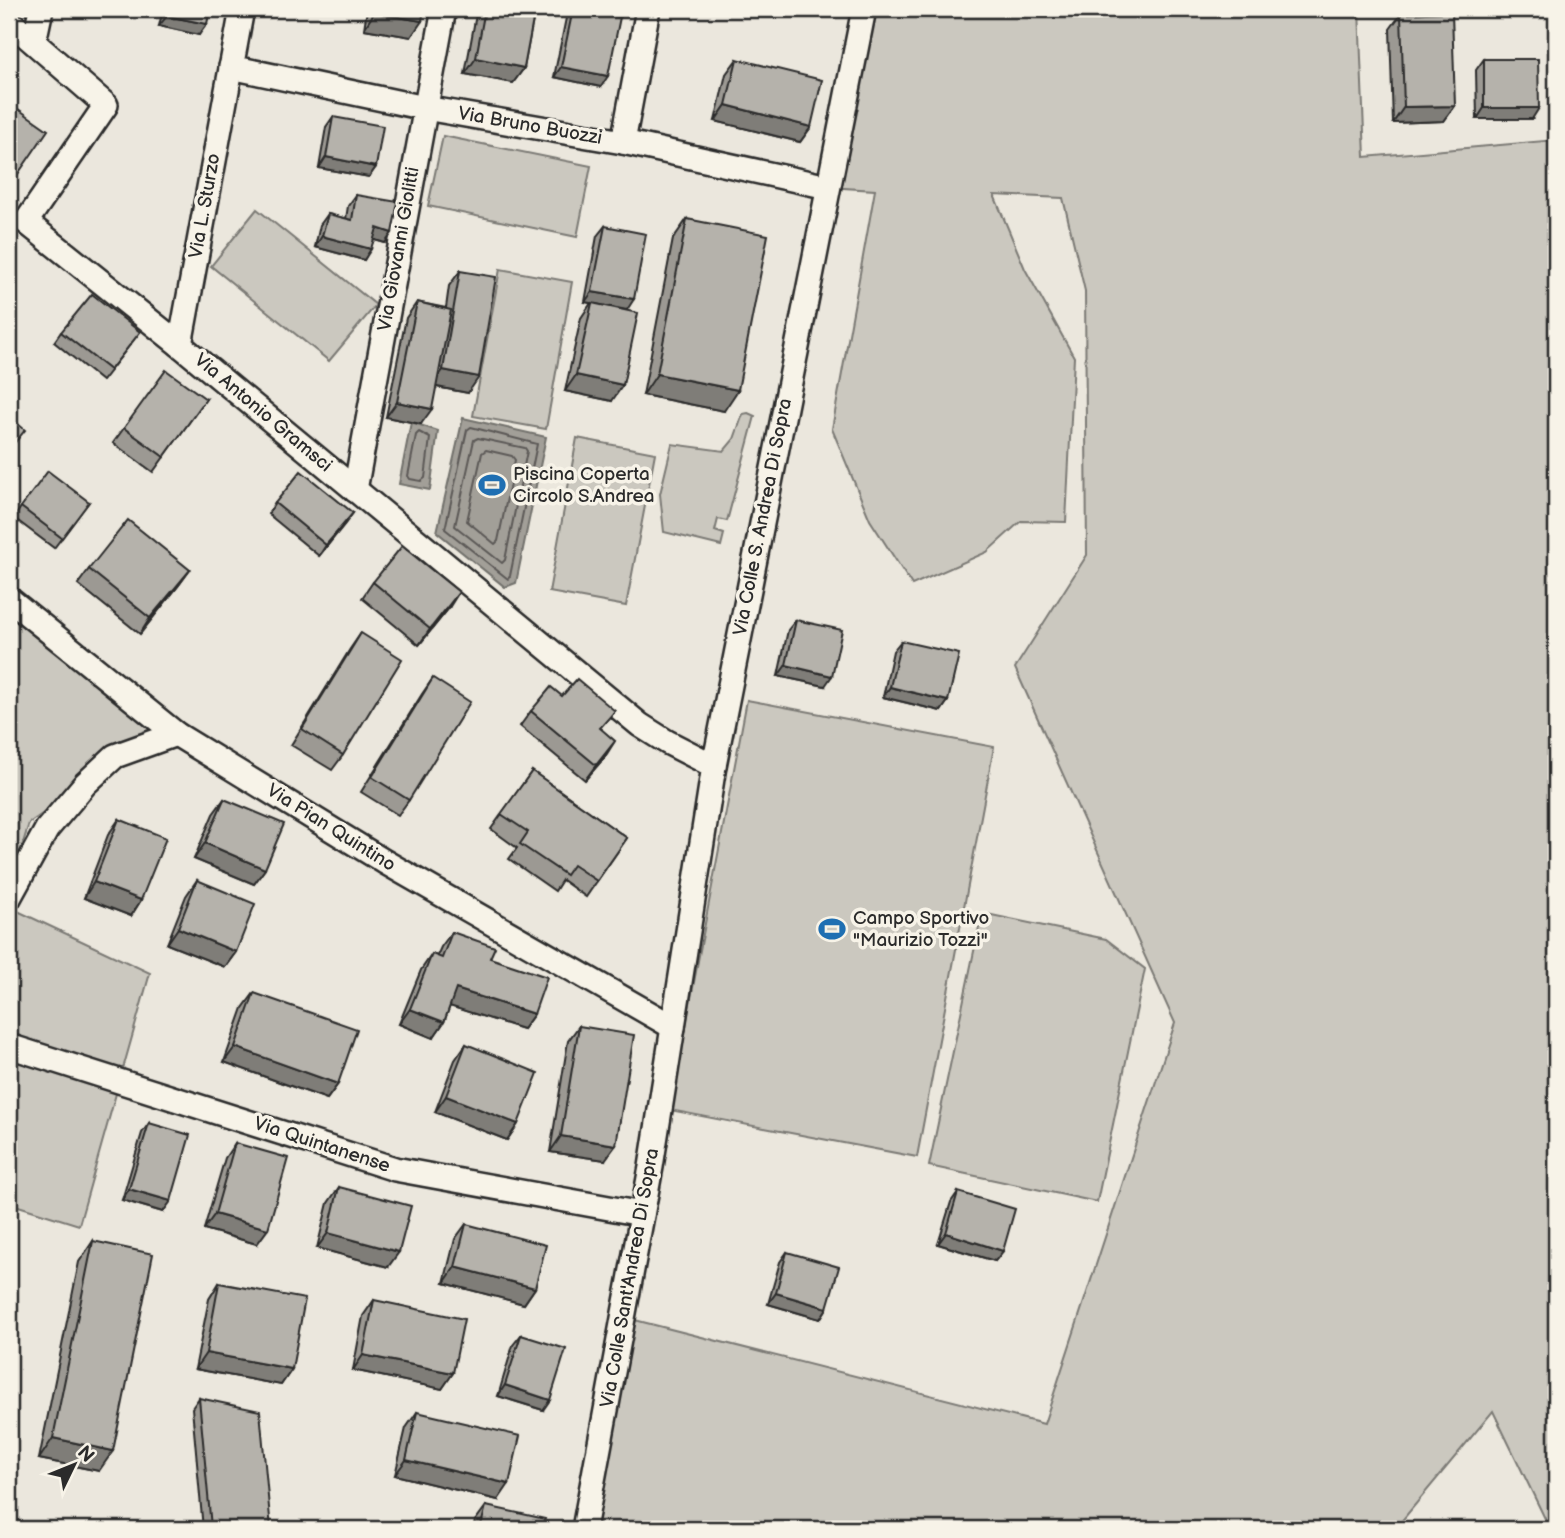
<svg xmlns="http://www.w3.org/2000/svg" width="1565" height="1538" font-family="'Balsamiq Sans',sans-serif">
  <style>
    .green { fill: #cbc8bf; stroke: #7b7a75; stroke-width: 2 }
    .water { fill: #a29f98; stroke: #72716c; stroke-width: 2 }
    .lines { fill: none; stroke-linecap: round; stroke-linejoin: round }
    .shore { stroke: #5b5957; stroke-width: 2 }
    .street-casing { stroke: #2b2b2b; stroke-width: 28 }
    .street { stroke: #f7f3e8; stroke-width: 23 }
    .wall { fill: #9c9993; stroke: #2b2b2b; stroke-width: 2 }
    .shaded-wall { fill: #7f7d78; stroke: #2b2b2b; stroke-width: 2 }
    .building { fill: #b5b2ab; stroke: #2b2b2b; stroke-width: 2 }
    .labels { text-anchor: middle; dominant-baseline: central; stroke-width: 7; stroke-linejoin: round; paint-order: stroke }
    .street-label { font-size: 19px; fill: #2b2b2b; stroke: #f7f3e8 }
    .poi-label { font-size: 19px; fill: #2b2b2b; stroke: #f7f3e8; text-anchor: start }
  </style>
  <rect width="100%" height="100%" fill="#ebe7dd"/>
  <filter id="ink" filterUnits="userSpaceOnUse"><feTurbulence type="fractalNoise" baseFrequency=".0143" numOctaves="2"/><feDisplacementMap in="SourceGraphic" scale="14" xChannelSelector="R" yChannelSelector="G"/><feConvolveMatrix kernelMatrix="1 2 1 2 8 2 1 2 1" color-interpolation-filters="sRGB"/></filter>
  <g filter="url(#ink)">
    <g class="green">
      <polygon points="864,9 1359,9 1365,157 1556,140 1556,1529 1550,1529 1493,1411 1395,1529 584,1529 623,1317 1044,1424 1175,1023 1015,668 1087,555 1085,291 1063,198 994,195 1025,269 1074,357 1066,522 1021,521 987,552 912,585 870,520 832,429 875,190 828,187"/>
      <polygon points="443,136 591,166 577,237 428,206"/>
      <polygon points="257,209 376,305 329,361 211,266"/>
      <polygon points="500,269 572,282 546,429 473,416"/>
      <polygon points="748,413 755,416 727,521 718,519 715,531 724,534 721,546 664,532 660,494 672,444 724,451 734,439 743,414"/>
      <polygon points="577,438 655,453 626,606 549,592"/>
      <polygon points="9,598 176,734 85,784 29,823 9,890"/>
      <polygon points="747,700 994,747 917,1157 670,1110"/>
      <polygon points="9,907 150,973 79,1225 12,1204 9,1213"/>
      <polygon points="982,913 1106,939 1145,969 1097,1202 929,1166"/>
    </g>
    <g class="water">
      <polygon points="463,418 546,437 516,583 505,587 437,532"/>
      <polygon points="411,422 438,431 430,490 399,484"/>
    </g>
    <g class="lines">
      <g class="shore">
        <polygon points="471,427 537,444 510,576 508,579 445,529 467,430"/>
        <polygon points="419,432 430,438 425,478 421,481 410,479 408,476 416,435"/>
        <polygon points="478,438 525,448 527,451 505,560 502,563 455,526 474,440"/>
        <polygon points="486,450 512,456 515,460 498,541 495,544 467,521 482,453"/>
      </g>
      <g class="street-casing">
        <g id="street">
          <polyline points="9,21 106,105 26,222 180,345 640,725 667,742 714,766"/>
          <polyline points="34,42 41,9"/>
          <polyline points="231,67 425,108 623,142 828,187"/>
          <polyline points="623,142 648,9"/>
          <polyline points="180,345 242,9"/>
          <polyline points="355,490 444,9"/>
          <polyline points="9,599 176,734 385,862 673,1027"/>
          <polyline points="9,898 47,829 85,784 115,756 176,734"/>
          <polyline points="9,1046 395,1169 642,1214"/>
          <polyline points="584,1529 651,1167 714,766 864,9"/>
        </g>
      </g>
      <use href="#street" class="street"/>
    </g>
    <g class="wall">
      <polygon points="163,9 210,9 199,35 159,26"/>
      <polygon points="367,9 424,9 411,37 364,29"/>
      <polygon points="477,9 535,9 524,68 513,83 465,74"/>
      <polygon points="572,9 601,87 554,77 566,18"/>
      <polygon points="1401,14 1455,106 1444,121 1393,123 1390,29"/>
      <polygon points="737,59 811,127 800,142 715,121 726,74"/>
      <polygon points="1484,59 1532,119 1477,119 1476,70"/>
      <polygon points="333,117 376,167 369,177 319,168 326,127"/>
      <polygon points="356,195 385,243 374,240 364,260 315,247 320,225 328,214 346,219 348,206"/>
      <polygon points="687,219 724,411 643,395 673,239"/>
      <polygon points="605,226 627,310 611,307 612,401 565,391 581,318 591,303 585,302 597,236"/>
      <polygon points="460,271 468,393 436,387 421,424 386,417 406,318 417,302 446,308 449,286"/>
      <polygon points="61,332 140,332 102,381 54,342"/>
      <polygon points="206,399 153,472 113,443 124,428"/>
      <polygon points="89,502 54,548 14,518 21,507"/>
      <polygon points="275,503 353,513 319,556 268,514"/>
      <polygon points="89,569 190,570 179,585 140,634 78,584"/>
      <polygon points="373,582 449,608 419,645 362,598"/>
      <polygon points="796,620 825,686 778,676 788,630"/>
      <polygon points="361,633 343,755 332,770 291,745 350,649"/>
      <polygon points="901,641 948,701 941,711 883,697 893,651"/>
      <polygon points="433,678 409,800 398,815 361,792 422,694"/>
      <polygon points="531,711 602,729 605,757 585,780 520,726"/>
      <polygon points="532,771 627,838 586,897 562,880 555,891 509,859 517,848 491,829"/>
      <polygon points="224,799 265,869 254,884 194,859 213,814"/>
      <polygon points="119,819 141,900 131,916 84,898 108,835"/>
      <polygon points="197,880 236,952 225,967 167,944 186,896"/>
      <polygon points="452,932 490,958 534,1014 523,1029 450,1006 444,1022 433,1038 399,1024 421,970 432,954 437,956 441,947"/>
      <polygon points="254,993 338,1084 327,1099 224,1062 243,1008"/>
      <polygon points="579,1026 605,1160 550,1152 568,1041"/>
      <polygon points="466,1044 518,1124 507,1140 435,1112 455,1060"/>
      <polygon points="149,1123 163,1212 122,1200 142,1133"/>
      <polygon points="235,1143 257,1244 204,1229 225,1158"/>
      <polygon points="339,1187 388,1267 317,1248 328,1203"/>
      <polygon points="958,1192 1003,1251 995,1261 938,1244 951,1202"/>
      <polygon points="466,1224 535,1288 524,1304 444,1283 455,1239"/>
      <polygon points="93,1241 99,1471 39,1459 79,1262"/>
      <polygon points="787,1252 827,1308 820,1319 768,1304 780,1262"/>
      <polygon points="219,1283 292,1369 281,1385 195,1369 209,1299"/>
      <polygon points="374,1300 453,1373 442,1389 353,1370 363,1316"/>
      <polygon points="521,1335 543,1410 498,1396 513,1345"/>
      <polygon points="199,1398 271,1529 203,1529 192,1408"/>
      <polygon points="417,1412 498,1500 395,1475 406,1428"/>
      <polygon points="486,1506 542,1529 473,1529 475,1521"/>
    </g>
    <g class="shaded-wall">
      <polygon points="740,9 753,9 751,11"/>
      <polygon points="374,13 422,21 411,37 364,29"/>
      <polygon points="167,16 207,24 199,35 159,26"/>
      <polygon points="476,58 524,68 513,83 465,74"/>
      <polygon points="561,67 608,76 601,87 554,77"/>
      <polygon points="726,105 811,127 800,142 715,121"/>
      <polygon points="1455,106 1444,121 1393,123 1404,107"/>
      <polygon points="1484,108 1539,108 1532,119 1477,119"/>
      <polygon points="326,157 376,167 369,177 319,168"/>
      <polygon points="377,228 392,233 385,243 369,238"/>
      <polygon points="322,236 371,249 364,260 315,247"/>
      <polygon points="592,292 634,299 627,310 585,302"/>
      <polygon points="443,370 479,377 468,393 432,386"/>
      <polygon points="657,374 738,390 724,411 643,395"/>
      <polygon points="576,375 623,385 612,401 565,391"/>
      <polygon points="397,402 432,409 421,424 386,417"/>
      <polygon points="353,513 345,524 319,556 326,545"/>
      <polygon points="190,570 179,585 140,634 150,618"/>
      <polygon points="459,592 449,608 419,645 430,629"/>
      <polygon points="786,665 832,676 825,686 778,676"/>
      <polygon points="890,687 948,701 941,711 883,697"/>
      <polygon points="615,741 605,757 585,780 596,765"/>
      <polygon points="205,843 265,869 254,884 194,859"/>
      <polygon points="94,882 141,900 131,916 84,898"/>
      <polygon points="178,928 236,952 225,967 167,944"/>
      <polygon points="456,989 534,1014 523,1029 446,1005"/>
      <polygon points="410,1009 444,1022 433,1038 399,1024"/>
      <polygon points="235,1047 338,1084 327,1099 224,1062"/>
      <polygon points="446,1096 518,1124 507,1140 435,1112"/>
      <polygon points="561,1136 616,1145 605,1160 550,1152"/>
      <polygon points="129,1189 171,1201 163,1212 122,1200"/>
      <polygon points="215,1214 268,1229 257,1244 204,1229"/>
      <polygon points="328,1233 399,1252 388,1267 317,1248"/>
      <polygon points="946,1233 1003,1251 995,1261 938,1244"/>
      <polygon points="455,1267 535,1288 524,1304 444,1283"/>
      <polygon points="776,1293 827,1308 820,1319 768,1304"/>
      <polygon points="206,1353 292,1369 281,1385 195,1369"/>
      <polygon points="363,1355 453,1373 442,1389 353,1370"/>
      <polygon points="505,1385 550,1400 543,1410 498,1396"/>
      <polygon points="53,1438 113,1451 99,1471 39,1459"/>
      <polygon points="406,1460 509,1484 498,1500 395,1475"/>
    </g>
    <g class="building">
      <polygon points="168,9 210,9 207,24 167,16"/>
      <polygon points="375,9 424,9 422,21 374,13"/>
      <polygon points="485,9 535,9 524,68 476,58"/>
      <polygon points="573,9 620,17 608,76 561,67"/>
      <polygon points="1452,12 1455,106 1404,107 1401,14"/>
      <polygon points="737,59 822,80 811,127 726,105"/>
      <polygon points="1484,59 1538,59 1539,108 1484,108"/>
      <polygon points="11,104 48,130 9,187 9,107"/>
      <polygon points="333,117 383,126 376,167 326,157"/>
      <polygon points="356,195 398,202 392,233 377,228 371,249 322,236 328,214 352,220"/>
      <polygon points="687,219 768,235 738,390 657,374"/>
      <polygon points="605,226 646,234 634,299 592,292"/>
      <polygon points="460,271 496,277 479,377 443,370"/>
      <polygon points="92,294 140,332 110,370 61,332"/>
      <polygon points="417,302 451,310 432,409 397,402"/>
      <polygon points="592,303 638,313 623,385 576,375"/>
      <polygon points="166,370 206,399 164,457 124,428"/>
      <polygon points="9,416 25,430 9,450"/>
      <polygon points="48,471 89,502 62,538 21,507"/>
      <polygon points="301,471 353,513 326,545 275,503"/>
      <polygon points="128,520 190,570 150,618 89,569"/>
      <polygon points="402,546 459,592 430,629 373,582"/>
      <polygon points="796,620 842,630 832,676 786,665"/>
      <polygon points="361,633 402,659 343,755 302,729"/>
      <polygon points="901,641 959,654 948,701 890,687"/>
      <polygon points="433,678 470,702 409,800 372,777"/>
      <polygon points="577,679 615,711 600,728 615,741 596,765 531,711 551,687 562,696"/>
      <polygon points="532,771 627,838 597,881 573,865 566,875 520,844 528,832 501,814"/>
      <polygon points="224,799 284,824 265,869 205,843"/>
      <polygon points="119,819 166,838 141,900 94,882"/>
      <polygon points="197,880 255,904 236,952 178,928"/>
      <polygon points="452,932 495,947 490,958 547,977 534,1014 456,989 444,1022 410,1009 432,954 442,958"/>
      <polygon points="254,993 357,1029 338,1084 235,1047"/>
      <polygon points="579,1026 634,1035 616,1145 561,1136"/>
      <polygon points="466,1044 538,1073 518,1124 446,1096"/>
      <polygon points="149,1123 190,1135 171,1201 129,1189"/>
      <polygon points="235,1143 288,1158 268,1229 215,1214"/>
      <polygon points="339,1187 411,1206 399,1252 328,1233"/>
      <polygon points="958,1192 1015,1209 1003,1251 946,1233"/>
      <polygon points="466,1224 546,1245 535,1288 455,1267"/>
      <polygon points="93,1241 153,1254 113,1451 53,1438"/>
      <polygon points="787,1252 839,1267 827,1308 776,1293"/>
      <polygon points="219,1283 305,1299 292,1369 206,1353"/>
      <polygon points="374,1300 464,1319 453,1373 363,1355"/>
      <polygon points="521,1335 566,1349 550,1400 505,1385"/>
      <polygon points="199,1398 260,1411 271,1529 221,1529 211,1527"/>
      <polygon points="417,1412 520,1436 509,1484 406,1460"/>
      <polygon points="486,1506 545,1519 542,1529 480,1529"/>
    </g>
  </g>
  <defs>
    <g id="stadium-bare" transform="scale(2.1)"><path d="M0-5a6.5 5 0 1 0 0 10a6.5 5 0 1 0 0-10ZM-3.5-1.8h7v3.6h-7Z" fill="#1f6fb2" stroke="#f7f3e8" stroke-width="2.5" paint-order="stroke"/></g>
  </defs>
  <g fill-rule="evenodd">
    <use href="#stadium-bare" x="492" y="485"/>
    <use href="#stadium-bare" x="832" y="929"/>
  </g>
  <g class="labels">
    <g class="street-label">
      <text transform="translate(530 126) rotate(10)">Via Bruno Buozzi</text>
      <text transform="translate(205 206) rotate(-80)">Via L. Sturzo</text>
      <text transform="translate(399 249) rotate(-80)">Via Giovanni Giolitti</text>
      <text transform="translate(263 413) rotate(40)">Via Antonio Gramsci</text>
      <text transform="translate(763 517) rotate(-79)">Via Colle S. Andrea Di Sopra</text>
      <text transform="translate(331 828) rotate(32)">Via Pian Quintino</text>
      <text transform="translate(322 1145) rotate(18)">Via Quintanense</text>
      <text transform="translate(630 1278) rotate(-80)">Via Colle Sant'Andrea Di Sopra</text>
    </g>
    <g class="poi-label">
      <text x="513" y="474">Piscina Coperta<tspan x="513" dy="22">Circolo S.Andrea</tspan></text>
      <text x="853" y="918">Campo Sportivo<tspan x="853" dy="22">"Maurizio Tozzi"</tspan></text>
    </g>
  </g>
  <rect width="1565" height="1538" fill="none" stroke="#f7f3e8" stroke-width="35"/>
  <rect x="18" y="18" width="1530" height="1503" fill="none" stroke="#2b2b2b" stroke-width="2.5" filter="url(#ink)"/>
  <g transform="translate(74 1465) rotate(47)" stroke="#f7f3e8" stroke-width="5" paint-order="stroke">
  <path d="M0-5L12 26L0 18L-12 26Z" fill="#2b2b2b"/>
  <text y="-10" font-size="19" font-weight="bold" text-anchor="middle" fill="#2b2b2b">N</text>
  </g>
</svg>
